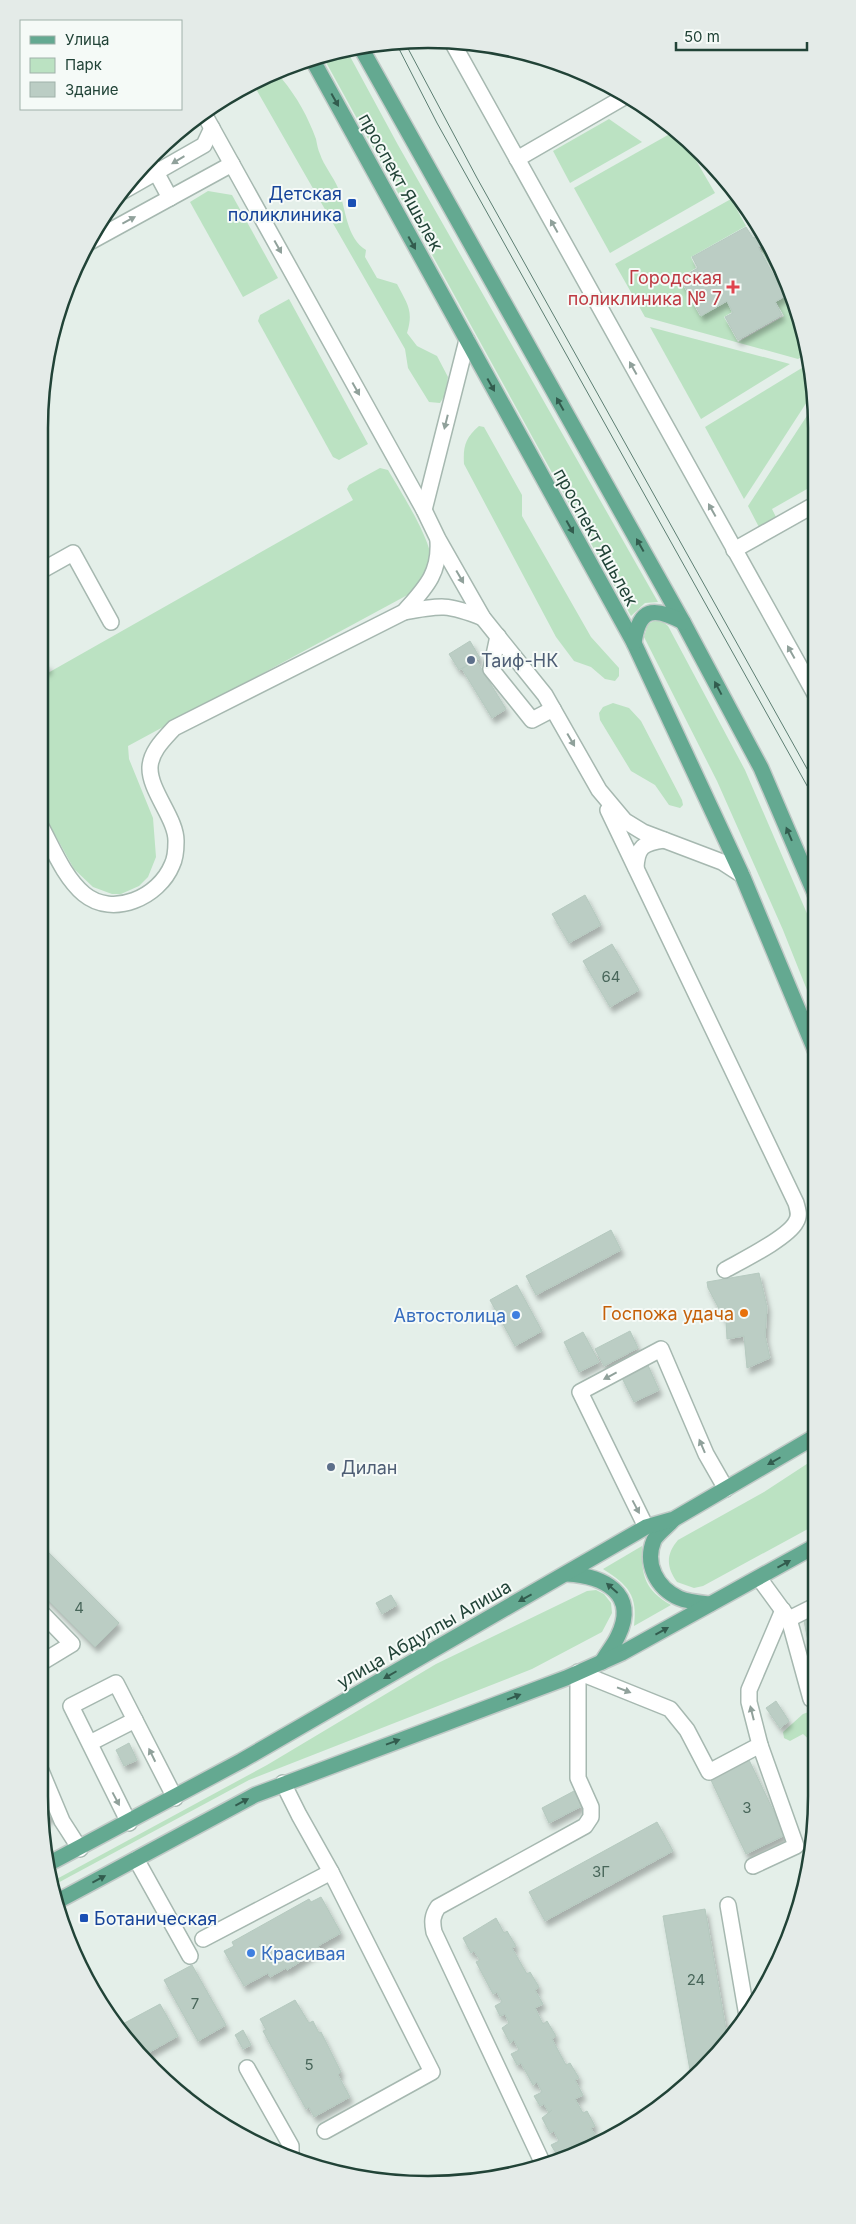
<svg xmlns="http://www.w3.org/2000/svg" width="856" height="2224" font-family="Inter,sans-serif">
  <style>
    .green { fill: #bbe2c2 }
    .building { fill: #bbcdc4; stroke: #b5c9bf; filter: url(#shadow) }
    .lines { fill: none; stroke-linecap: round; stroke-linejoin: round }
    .minor-casing { stroke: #a6b8b0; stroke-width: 18 }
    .major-casing { stroke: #c1cac7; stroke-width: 18 }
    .minor { stroke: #fff; stroke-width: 15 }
    .major { stroke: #64a991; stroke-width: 15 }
    .tram { stroke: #5c7e72; stroke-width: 1 }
    .oneway { fill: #325c4e }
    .oneway2 { fill: #90a19b }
    .transit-dot { fill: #1a4fb4; stroke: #f5faf7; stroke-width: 2 }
    .health-dot { fill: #e0444e; stroke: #f5faf7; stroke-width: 2 }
    .service-dot { fill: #5c6f8a; stroke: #f5faf7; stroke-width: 2 }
    .food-dot { fill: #e8710a; stroke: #f5faf7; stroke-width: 2 }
    .shop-dot { fill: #3f7fe0; stroke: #f5faf7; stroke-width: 2 }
    .labels { text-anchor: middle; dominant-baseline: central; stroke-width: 4; stroke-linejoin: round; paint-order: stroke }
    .number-label { font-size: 15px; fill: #48665a }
    .street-label { font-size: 18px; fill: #214337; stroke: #f5faf7 }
    .transit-label { font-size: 18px; fill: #164399; stroke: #f5faf7; text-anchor: end }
    .health-label { font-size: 18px; fill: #be3a42; stroke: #f5faf7; text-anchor: end }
    .service-label { font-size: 18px; fill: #4e5e75; stroke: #f5faf7; text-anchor: start }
    .food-label { font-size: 18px; fill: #c56008; stroke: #f5faf7; text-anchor: end }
    .shop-label { font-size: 18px; fill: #366cbe; stroke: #f5faf7; text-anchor: end }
    .rim { fill: none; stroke: #214337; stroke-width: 2.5 }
  </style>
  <defs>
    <filter id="shadow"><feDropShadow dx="3" dy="5.5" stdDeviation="2.5" flood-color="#0004"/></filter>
  </defs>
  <rect width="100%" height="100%" fill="#e4efe9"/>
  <g class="green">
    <polygon points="346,49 398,145 658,602 645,603 631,616 322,55"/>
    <path d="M270 75 272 79H282C297 97 308 117 316 139 317 144 318 150 320 154 324 166 333 176 338 188 346 208 346 238 366 250L365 257 377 278 397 284C407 304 414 310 407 333L417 346 437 356 448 377 445 395 440 403 429 402 408 368 405 349 252 82Z"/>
    <polygon points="609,119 642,142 570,183 553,151"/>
    <polygon points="675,131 683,138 715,193 610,253 574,188"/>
    <polygon points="208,191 232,195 278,278 243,297 190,202"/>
    <polygon points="731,199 746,226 691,257 696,268 679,278 700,316 727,302 732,312 724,317 738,342 784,316 776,302 787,296 760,248 768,243 777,256 807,354 798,359 645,317 615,264"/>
    <polygon points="289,299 368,444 339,460 333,457 258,321 260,315"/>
    <polygon points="650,327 790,364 701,419"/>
    <polygon points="810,363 814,377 814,391 744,499 705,427"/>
    <polygon points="814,405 814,485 772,509 778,521 761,531 748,506"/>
    <path d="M479 426 484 427 522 495V516L591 637 619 668V676L615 681 605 679 591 667 574 661 556 637 464 464C463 447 465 438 479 426Z"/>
    <path d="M380 468 388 470C399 489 434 543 431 563 429 575 420 583 413 592L128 746 129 759 153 818 156 857 148 877 139 886 121 894H112L93 887 74 869 39 806V678L353 500 347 489 349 485Z"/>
    <polygon points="654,621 662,621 668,626 745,770 815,932 815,1010 783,930 717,781 644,637 648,624"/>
    <polygon points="613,703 629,708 641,721 682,800 683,805 680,808 669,805 655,785 631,771 600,720 599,713 603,707"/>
    <path d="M816 1458 817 1524 703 1586 694 1588 677 1582C666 1567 666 1554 678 1540L764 1492Z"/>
    <path d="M642 1546C641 1576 645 1590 671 1605L634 1626C638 1595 628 1585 603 1569Z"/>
    <polygon points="596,1590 604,1594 611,1603 612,1613 602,1632 532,1669 249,1780 54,1885 53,1881 267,1765 436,1664 587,1591"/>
    <polygon points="817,1709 817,1755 812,1742 803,1734 790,1741 784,1738 783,1732 803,1714"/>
  </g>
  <g class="building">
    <polygon points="746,227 753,238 762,233 768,242 758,247 785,296 775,302 782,315 738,340 725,317 733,313 727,301 701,316 680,278 698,268 692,257"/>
    <polygon points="470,641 480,658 459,670 449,654"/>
    <polygon points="476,660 506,709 492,718 462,669"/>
    <polygon points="47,663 49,668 39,674 39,667"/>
    <polygon points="585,895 601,925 569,943 552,914"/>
    <polygon points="612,944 639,990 610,1007 583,961"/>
    <polygon points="611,1230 621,1250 536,1295 526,1276"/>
    <polygon points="759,1273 767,1307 765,1336 770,1358 747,1368 744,1336 727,1339 726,1322 708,1288 707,1282"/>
    <polygon points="517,1285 542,1331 515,1346 490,1300"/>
    <polygon points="630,1331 638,1348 604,1366 595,1349"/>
    <polygon points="583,1332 599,1362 579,1372 564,1342"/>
    <polygon points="647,1363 659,1390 634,1402 621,1376"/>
    <polygon points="39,1543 119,1623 95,1647 39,1591"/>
    <polygon points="391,1595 397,1605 382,1614 376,1603"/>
    <polygon points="817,1613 817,1662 812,1663 803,1615"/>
    <polygon points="776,1701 789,1721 780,1728 766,1708"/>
    <polygon points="129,1743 137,1760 124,1766 116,1750"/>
    <polygon points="749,1760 785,1835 746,1854 710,1778"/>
    <polygon points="39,1788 53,1815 43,1821 39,1796"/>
    <polygon points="574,1791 582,1806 549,1823 542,1808"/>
    <polygon points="657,1822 673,1851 545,1921 529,1892"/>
    <polygon points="321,1897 341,1933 318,1946 320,1949 287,1970 286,1968 270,1977 268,1973 244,1986 224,1951 234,1946 232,1942 309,1899 311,1902"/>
    <polygon points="705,1909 728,2041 691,2076 663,1916"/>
    <polygon points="496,1918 504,1933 507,1931 516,1946 512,1948 527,1974 530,1972 539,1987 535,1990 543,2004 535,2008 543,2024 547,2021 556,2036 552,2039 566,2065 570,2063 579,2078 575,2080 583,2095 575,2099 583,2113 587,2111 595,2126 591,2128 600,2144 577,2156 564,2159 561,2153 557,2155 551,2145 559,2141 554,2131 550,2133 542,2118 552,2110 549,2113 544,2104 540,2106 534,2096 542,2092 537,2082 533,2085 521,2063 517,2065 511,2054 519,2050 514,2040 510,2043 502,2028 509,2023 505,2014 500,2016 495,2006 502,2002 497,1992 493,1994 476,1962 480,1960 474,1951 471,1953 463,1938"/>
    <polygon points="192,1965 226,2025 198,2041 164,1980"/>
    <polygon points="295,2000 309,2023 313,2021 319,2033 321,2032 341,2072 338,2075 350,2097 314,2117 309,2107 306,2109 263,2031 266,2030 260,2019"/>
    <polygon points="160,2004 178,2036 141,2057 117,2027"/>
    <polygon points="243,2030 251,2045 243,2049 235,2035"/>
    <polygon points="190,2090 198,2104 184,2093"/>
  </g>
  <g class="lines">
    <g class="minor-casing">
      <g id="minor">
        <polyline points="451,40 815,694"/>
        <polyline points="203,112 424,510 438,539 483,618 545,695 599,790 625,821 643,832 722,862 742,875"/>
        <polyline points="149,159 170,198"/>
        <polyline points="517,159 626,96"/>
        <polyline points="118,194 204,145 212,128"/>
        <polyline points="86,244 232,164"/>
        <polyline points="424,510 467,340"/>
        <polyline points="734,550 814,505"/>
        <polyline points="39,572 73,553 111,622"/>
        <path d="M404 612C441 605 448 604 483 618"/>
        <polyline points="498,636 491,669 532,720 553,709"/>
        <path d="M608 810 796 1203C798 1210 800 1216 796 1222 788 1238 741 1261 725 1270"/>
        <path d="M39 823C52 846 63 876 84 894 113 918 159 897 172 865 175 859 176 849 176 842 177 819 149 791 150 767 151 751 164 739 174 728L404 612C425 588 440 574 438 541"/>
        <path d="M636 868C637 847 643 843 664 840"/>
        <polyline points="646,1527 580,1392 661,1349 706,1454 726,1489"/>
        <polyline points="759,1578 789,1619 811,1699"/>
        <polyline points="39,1610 72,1644 39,1664"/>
        <polyline points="789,1619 817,1605"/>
        <polyline points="90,1743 135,1720"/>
        <polyline points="39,1766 62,1821 80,1849"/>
        <polyline points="283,1783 299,1815 331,1872 432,2072 325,2131"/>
        <polyline points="129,1823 71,1706 116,1683 175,1798"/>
        <polyline points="136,1859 190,1956"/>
        <polyline points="753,1866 796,1846 760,1745"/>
        <polyline points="728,1905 747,2016"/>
        <polyline points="203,1939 331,1872"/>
        <polyline points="247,2068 291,2146 291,2153 289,2158"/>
        <path d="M544 2166 434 1932C432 1922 432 1916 438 1907L585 1826 591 1817V1807L578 1778V1672L670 1709 687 1730 709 1772 760 1745 749 1702V1690L783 1610"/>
      </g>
    </g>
    <g class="major-casing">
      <g id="major">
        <polyline points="360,46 683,622 761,768 815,894"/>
        <polyline points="311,57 634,643 742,875 815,1050"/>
        <path d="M634 643C639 608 653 606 683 622"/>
        <path d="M673 1520C668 1526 658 1533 654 1540 644 1564 657 1588 679 1598 688 1602 701 1603 710 1604"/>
        <path d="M567 1574C603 1576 639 1593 618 1636 614 1645 607 1653 602 1662"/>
        <polyline points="50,1863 241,1761 646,1527 674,1519 816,1436"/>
        <polyline points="56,1902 255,1795 566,1678 622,1653 817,1545"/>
      </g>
    </g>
    <use href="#minor" class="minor"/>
    <use href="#major" class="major"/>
    <g class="tram">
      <polyline points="395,41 437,123 815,800"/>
      <polyline points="404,41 477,178 815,783"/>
    </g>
  </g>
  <defs><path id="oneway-solid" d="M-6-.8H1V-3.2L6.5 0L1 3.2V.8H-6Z" transform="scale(1.25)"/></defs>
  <g class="oneway">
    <use href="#oneway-solid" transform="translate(335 100) rotate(61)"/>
    <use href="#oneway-solid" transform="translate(412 243) rotate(61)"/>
    <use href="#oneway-solid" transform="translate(491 385) rotate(61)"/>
    <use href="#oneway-solid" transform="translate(560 404) rotate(-119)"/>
    <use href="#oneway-solid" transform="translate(570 527) rotate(61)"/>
    <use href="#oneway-solid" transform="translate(640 545) rotate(-119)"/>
    <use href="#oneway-solid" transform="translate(718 688) rotate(-118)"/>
    <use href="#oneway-solid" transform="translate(789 834) rotate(-113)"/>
    <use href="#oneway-solid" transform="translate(774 1461) rotate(150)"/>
    <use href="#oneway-solid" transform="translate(784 1564) rotate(-29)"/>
    <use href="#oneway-solid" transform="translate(612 1588) rotate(-139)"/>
    <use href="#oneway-solid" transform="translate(525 1598) rotate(151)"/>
    <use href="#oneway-solid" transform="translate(662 1631) rotate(-29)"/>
    <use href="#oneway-solid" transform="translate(390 1675) rotate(150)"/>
    <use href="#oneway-solid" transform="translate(514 1697) rotate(-21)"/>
    <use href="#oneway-solid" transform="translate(393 1742) rotate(-20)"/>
    <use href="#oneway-solid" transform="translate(242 1802) rotate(-28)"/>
    <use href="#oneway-solid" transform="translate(99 1879) rotate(-28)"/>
  </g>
  <g class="oneway2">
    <use href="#oneway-solid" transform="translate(178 160) rotate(149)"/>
    <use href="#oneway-solid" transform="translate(129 220) rotate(-28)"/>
    <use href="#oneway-solid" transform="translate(554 226) rotate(-119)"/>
    <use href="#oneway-solid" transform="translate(278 247) rotate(61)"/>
    <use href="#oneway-solid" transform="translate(633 368) rotate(-119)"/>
    <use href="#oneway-solid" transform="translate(356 389) rotate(61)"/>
    <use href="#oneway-solid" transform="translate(446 422) rotate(104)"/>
    <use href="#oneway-solid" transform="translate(712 510) rotate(-119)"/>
    <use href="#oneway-solid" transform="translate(460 577) rotate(60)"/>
    <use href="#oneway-solid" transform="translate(791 652) rotate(-119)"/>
    <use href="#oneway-solid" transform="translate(571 740) rotate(60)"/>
    <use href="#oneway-solid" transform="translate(610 1376) rotate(152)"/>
    <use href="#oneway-solid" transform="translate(702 1446) rotate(-113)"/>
    <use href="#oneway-solid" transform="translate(636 1507) rotate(62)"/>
    <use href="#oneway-solid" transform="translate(624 1690) rotate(21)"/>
    <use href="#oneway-solid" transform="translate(752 1713) rotate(-104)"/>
    <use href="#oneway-solid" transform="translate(152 1755) rotate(-116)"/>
    <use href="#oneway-solid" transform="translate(116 1799) rotate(62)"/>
  </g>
  <g class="transit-dot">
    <rect x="347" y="198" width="10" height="10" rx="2.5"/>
    <rect x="79" y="1913" width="10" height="10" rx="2.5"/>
  </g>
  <path class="health-dot" d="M730.5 279.5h5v5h5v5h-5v5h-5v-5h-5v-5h5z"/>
  <g class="service-dot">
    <circle cx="471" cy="660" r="5"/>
    <circle cx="331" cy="1467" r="5"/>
  </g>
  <circle class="food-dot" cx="744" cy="1313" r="5"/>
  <g class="shop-dot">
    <circle cx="516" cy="1315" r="5"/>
    <circle cx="251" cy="1953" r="5"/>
  </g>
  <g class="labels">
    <g class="number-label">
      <text x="611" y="976">64</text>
      <text x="79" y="1607">4</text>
      <text x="747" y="1807">3</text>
      <text x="601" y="1871">3Г</text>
      <text x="696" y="1979">24</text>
      <text x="195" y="2003">7</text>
      <text x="309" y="2064">5</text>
    </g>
    <g class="street-label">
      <text transform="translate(401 182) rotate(61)">проспект Яшьлек</text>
      <text transform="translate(596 537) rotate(61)">проспект Яшьлек</text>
      <text transform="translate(424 1634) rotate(-30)">улица Абдуллы Алиша</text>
    </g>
    <g class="transit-label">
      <text x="342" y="193">Детская<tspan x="342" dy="21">поликлиника</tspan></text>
      <text x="94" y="1918" text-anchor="start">Ботаническая</text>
    </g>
    <g class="health-label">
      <text x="722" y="277">Городская<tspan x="722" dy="21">поликлиника № 7</tspan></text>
    </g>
    <g class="service-label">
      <text x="481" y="660">Таиф-НК</text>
      <text x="341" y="1467">Дилан</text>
    </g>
    <g class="food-label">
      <text x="734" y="1313">Госпожа удача</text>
    </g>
    <g class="shop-label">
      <text x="506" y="1315">Автостолица</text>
      <text x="261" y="1953" text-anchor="start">Красивая</text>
    </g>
  </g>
  <path d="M0 0H856V2224H0ZM428 48H428A380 380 0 0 1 808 428V1796A380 380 0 0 1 428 2176H428A380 380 0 0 1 48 1796V428A380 380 0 0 1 428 48Z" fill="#e4ebe8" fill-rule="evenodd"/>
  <path class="rim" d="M428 48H428A380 380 0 0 1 808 428V1796A380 380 0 0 1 428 2176H428A380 380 0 0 1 48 1796V428A380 380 0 0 1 428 48Z"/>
  <rect x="20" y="20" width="162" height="90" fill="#f5faf7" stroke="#a0b1aa"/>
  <rect x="30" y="36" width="25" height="8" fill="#64a991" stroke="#a0b1aa"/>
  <text x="65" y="45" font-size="15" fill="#214337">Улица</text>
  <rect x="30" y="58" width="25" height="15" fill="#bbe2c2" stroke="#a0b1aa"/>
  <text x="65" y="70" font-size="15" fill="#214337">Парк</text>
  <rect x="30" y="82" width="25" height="15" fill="#bbcdc4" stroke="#a0b1aa"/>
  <text x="65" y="95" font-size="15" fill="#214337">Здание</text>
  <path d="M676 42v8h131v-8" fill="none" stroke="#214337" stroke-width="2.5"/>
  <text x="684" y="42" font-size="15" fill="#214337" stroke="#f5faf7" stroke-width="4" paint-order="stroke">50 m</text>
</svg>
